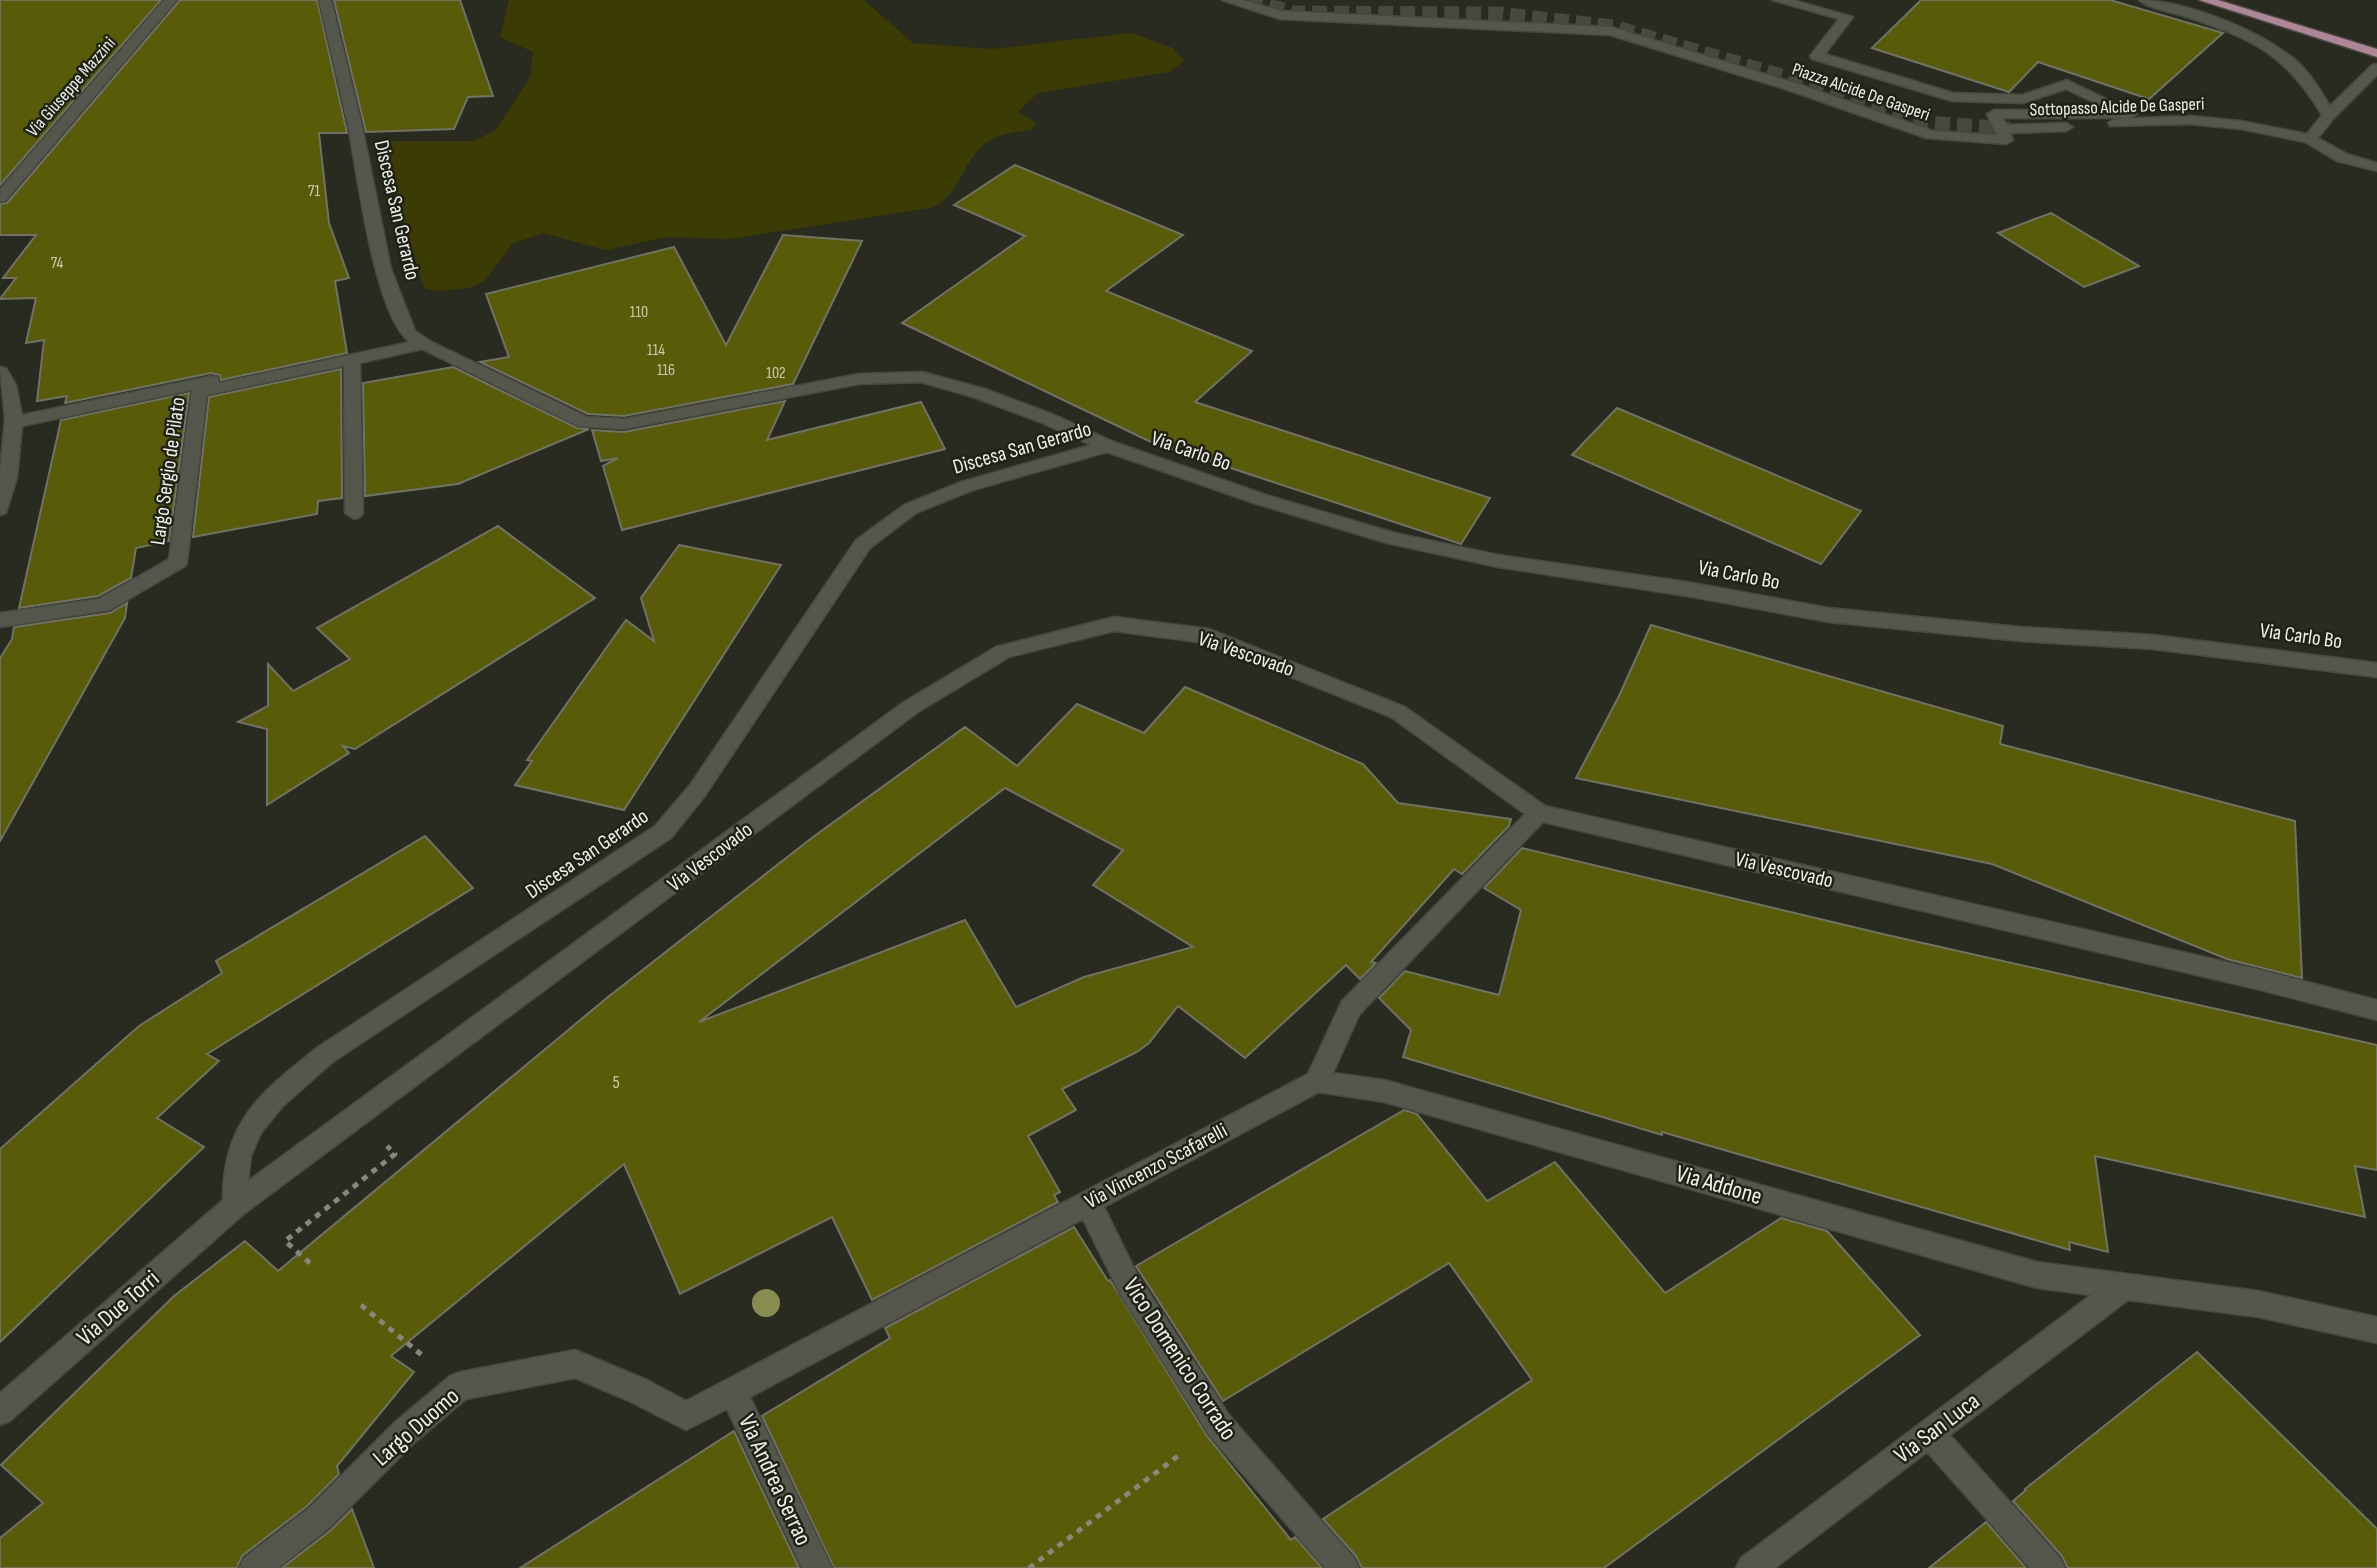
<svg xmlns="http://www.w3.org/2000/svg" width="2377" height="1568" font-family="'Sofia Sans Condensed',sans-serif">
  <style>
    .green { fill: #3a3c04 }
    .building { fill: #585b07; stroke: #717267; stroke-width: 2; fill-rule: evenodd }
    .lines { fill: none; stroke-linecap: round; stroke-linejoin: round }
    .minor-tunnel { stroke: #47483e; stroke-width: 15; stroke-dasharray: 15 7; stroke-linecap: butt }
    .minor-casing { stroke: #474840; stroke-width: 3 }
    .major-casing { stroke: #474840; stroke-width: 3 }
    .path { stroke: #86877e; stroke-width: 5; stroke-dasharray: 6 6; stroke-linecap: butt }
    .minor { fill: #56574c; fill-rule: evenodd }
    .major { fill: #ae8698; fill-rule: evenodd }
    .tree { fill: #898c4f }
    .labels { text-anchor: middle; dominant-baseline: central; stroke-width: 5; stroke-linejoin: round; paint-order: stroke }
    .far-number-label { font-size: 16px; fill: #caccb1 }
    .far-street-label { font-size: 18px; fill: #f0f1ea; stroke: #202117 }
    .number-label { font-size: 18px; fill: #caccb1 }
    .street-label { font-size: 21px; fill: #f0f1ea; stroke: #202117 }
    .near-street-label { font-size: 24px; fill: #f0f1ea; stroke: #202117 }
  </style>
  <rect width="100%" height="100%" fill="#292a20"/>
  <path class="green" d="M509 0H864L913 43 991 49 1131 33 1173 48 1184 61 1169 72 1038 93 1018 112 1037 123 1031 130C1015 132 996 134 983 145 962 163 959 198 930 208L730 239 668 237 605 250 543 233 512 244 485 281 470 288 438 291 424 288 379 141H474L496 130 530 77 533 52 500 37Z"/>
  <g class="building">
    <polygon points="0,0 161,0 0,185"/>
    <polygon points="180,0 317,0 347,133 319,133 329,223 349,278 335,281 347,353 221,380 220,375 211,373 65,403 67,396 37,401 44,340 26,343 36,298 0,299 16,278 3,278 36,235 0,235 0,204 7,203"/>
    <polygon points="334,0 460,0 493,96 468,97 454,129 366,132"/>
    <polygon points="1921,0 2110,0 2223,33 2149,99 2038,62 2009,92 1872,48"/>
    <polygon points="1015,165 1183,235 1106,291 1252,351 1195,402 1490,498 1461,544 1149,441 902,323 1025,236 954,205"/>
    <polygon points="2051,213 2139,266 2084,287 1998,233"/>
    <polygon points="783,235 862,241 793,384 624,416 588,414 480,362 509,357 486,294 674,247 726,345"/>
    <polygon points="453,367 577,428 589,429 458,484 365,496 363,383"/>
    <polygon points="341,369 342,498 318,501 317,514 193,537 209,397"/>
    <polygon points="189,393 169,541 136,548 131,578 98,596 19,608 61,420"/>
    <polygon points="785,401 767,440 921,402 945,449 622,530 603,466 618,458 601,461 592,430 624,432"/>
    <polygon points="1617,408 1861,511 1821,564 1572,455"/>
    <polygon points="498,526 595,598 355,749 343,746 349,753 267,805 267,729 238,722 268,706 268,664 293,691 350,659 317,628"/>
    <polygon points="679,545 781,565 624,810 515,785 532,761 527,760 626,620 654,641 641,598"/>
    <polygon points="127,603 125,618 0,841 0,658 12,639 14,627 110,613"/>
    <polygon points="1651,625 2003,726 2000,744 2295,821 2302,978 2227,959 1992,864 1576,778 1619,696"/>
    <path d="M1185 687 1363 764 1398 803 1511 819 1509 826 1462 874 1454 869 1371 962 1376 963 1360 979 1346 965 1245 1058 1178 1006 1149 1043 1137 1052 1062 1089 1076 1110 1028 1136 1060 1192 1054 1195 1058 1202 872 1300 832 1217 680 1294 624 1164 391 1356 414 1372 337 1466 339 1474 307 1506 242 1556 237 1568H0V1538L43 1503 1 1465 174 1296 245 1241 278 1271 608 997 813 837 965 727 1017 766 1077 704 1144 733ZM1005 788 1123 850 1093 885 1193 947 1084 977 1016 1007 965 920 699 1022Z"/>
    <polygon points="425,836 473,888 207,1054 219,1061 157,1118 204,1147 0,1342 0,1149 139,1026 222,973 216,961"/>
    <polygon points="1522,848 1887,935 2377,1045 2377,1170 2355,1166 2365,1217 2095,1156 2108,1252 2069,1242 2070,1250 1662,1132 1662,1135 1403,1057 1411,1030 1379,998 1405,971 1499,995 1521,910 1484,888"/>
    <polygon points="1404,1110 1417,1114 1487,1201 1555,1162 1665,1293 1781,1218 1827,1231 1920,1335 1604,1568 1362,1568 1356,1556 1323,1519 1532,1380 1449,1263 1223,1401 1136,1266"/>
    <polygon points="1074,1227 1108,1281 1110,1280 1207,1436 1291,1540 1295,1537 1322,1568 834,1568 762,1416 890,1338 885,1328"/>
    <polygon points="2197,1352 2377,1529 2377,1568 2068,1568 2062,1556 2013,1501 2026,1490 2025,1489"/>
    <polygon points="734,1431 799,1568 520,1568"/>
    <polygon points="352,1509 374,1568 282,1568 331,1530"/>
    <polygon points="1986,1522 2026,1568 1929,1568"/>
  </g>
  <g class="lines">
    <polyline class="minor-tunnel" points="1248,0 1293,13 1499,14 1613,27 1785,77 1927,123 2009,129"/>
    <g class="minor-casing">
      <g id="minor">
        <polygon points="164,0 177,0 5,201 0,202 0,189"/>
        <path d="M319 0H331L362 126 391 269 415 331 430 341 587 417 624 419 859 374 922 372 985 389 1052 414 1114 442 1266 495 1395 533 1498 555 1687 582 1829 608 2020 627 2153 635 2377 663V677L2153 649 2020 641 1829 622 1687 596 1498 567 1387 543 1254 503 1107 452 973 490 916 513 870 548 704 797 671 838 334 1061 282 1107 261 1133 251 1156 248 1181 904 702 996 647 1114 617 1209 629 1405 707 1545 806 2261 970 2377 1000V1020L2261 990 1543 822 1359 1015 1333 1073 1384 1080 2037 1262 2258 1291 2377 1317V1343L2258 1317 2128 1300 1950 1435 2060 1558 2065 1568H2030L1927 1452 1775 1568H1736L1741 1558 2091 1295 2037 1288 1384 1102 1319 1092 1104 1207 1138 1276 1229 1415 1354 1558 1359 1568H1325L1209 1435 1120 1294 1083 1219 750 1397 832 1568H802L727 1409 686 1430 627 1400 575 1378 466 1399 415 1442 329 1528 278 1568H239L244 1558 309 1508 395 1422 450 1376 460 1372 575 1350 647 1380 686 1401 1308 1074 1342 1001 1525 814 1391 717 1206 643 1114 631 1009 657 918 712 245 1213 10 1421 0 1425V1393L223 1200C222 1122 261 1092 318 1047L655 826 690 785 856 540 904 505 961 482 1091 445 1040 422 973 397 921 382 859 384 624 429 578 426 422 349 360 363 363 513 360 517 354 519 345 513 344 366 207 395 187 562 185 566 110 610 0 627V613L99 599 169 559 192 390 22 426 17 477 6 513 0 515V471L5 419 0 367 6 368 16 385 22 415 212 376 218 377 219 383 410 342C374 317 357 170 348 125 339 83 328 42 319 0Z"/>
        <polygon points="1222,0 1242,0 1281,11 1611,27 1798,84 1933,131 1997,135 1987,114 1994,110 2110,110 2066,89 2023,103 1952,101 1812,59 1810,56 1839,19 1772,0 1793,0 1853,17 1825,54 1953,93 2022,95 2067,80 2137,114 2130,118 2003,118 2006,125 2066,123 2073,127 2066,131 2010,133 2013,140 2006,144 1926,138 1788,90 1610,35 1280,19"/>
        <path d="M2139 0C2184 0 2259 30 2294 59 2309 71 2320 90 2330 106L2372 65 2377 64V75L2334 118 2318 138 2347 154 2377 163V171L2337 161 2305 142 2241 129 2190 124 2110 126 2108 123 2115 119 2190 116 2241 121 2307 134 2322 115C2284 52 2252 39 2184 16 2170 12 2150 9 2139 0Z"/>
      </g>
    </g>
    <g class="major-casing">
      <polygon id="major" points="2199,0 2218,0 2377,49 2377,57"/>
    </g>
    <g class="path">
      <polyline points="310,1263 285,1241 395,1154 387,1146"/>
      <polyline points="361,1305 423,1356"/>
      <polyline points="1029,1568 1182,1453"/>
    </g>
    <use href="#minor" class="minor"/>
    <use href="#major" class="major"/>
  </g>
  <circle class="tree" cx="766" cy="1303" r="14"/>
  <g class="labels">
    <g class="far-number-label">
      <text x="314" y="191">71</text>
      <text x="57" y="263">74</text>
      <text x="639" y="312">110</text>
      <text x="656" y="350">114</text>
      <text x="666" y="370">116</text>
      <text x="776" y="373">102</text>
    </g>
    <g class="far-street-label">
      <text transform="translate(71 87) rotate(-49)">Via Giuseppe Mazzini</text>
      <text transform="translate(1861 92) rotate(19)">Piazza Alcide De Gasperi</text>
      <text transform="translate(2117 107) rotate(-2)">Sottopasso Alcide De Gasperi</text>
    </g>
    <g class="number-label">
      <text x="616" y="1082">5</text>
    </g>
    <g class="street-label">
      <text transform="translate(397 210) rotate(77)">Discesa San Gerardo</text>
      <text transform="translate(1022 448) rotate(-16)">Discesa San Gerardo</text>
      <text transform="translate(1191 451) rotate(19)">Via Carlo Bo</text>
      <text transform="translate(168 471) rotate(-82)">Largo Sergio de Pilato</text>
      <text transform="translate(1739 575) rotate(11)">Via Carlo Bo</text>
      <text transform="translate(2301 636) rotate(8)">Via Carlo Bo</text>
      <text transform="translate(1246 654) rotate(19)">Via Vescovado</text>
      <text transform="translate(587 854) rotate(-34)">Discesa San Gerardo</text>
      <text transform="translate(710 857) rotate(-37)">Via Vescovado</text>
      <text transform="translate(1784 870) rotate(13)">Via Vescovado</text>
      <text transform="translate(1156 1166) rotate(-28)">Via Vincenzo Scafarelli</text>
    </g>
    <g class="near-street-label">
      <text transform="translate(1719 1185) rotate(16)">Via Addone</text>
      <text transform="translate(118 1308) rotate(-41)">Via Due Torri</text>
      <text transform="translate(1180 1359) rotate(57)">Vico Domenico Corrado</text>
      <text transform="translate(416 1427) rotate(-41)">Largo Duomo</text>
      <text transform="translate(1937 1428) rotate(-37)">Via San Luca</text>
      <text transform="translate(775 1480) rotate(65)">Via Andrea Serrao</text>
    </g>
  </g>
</svg>
